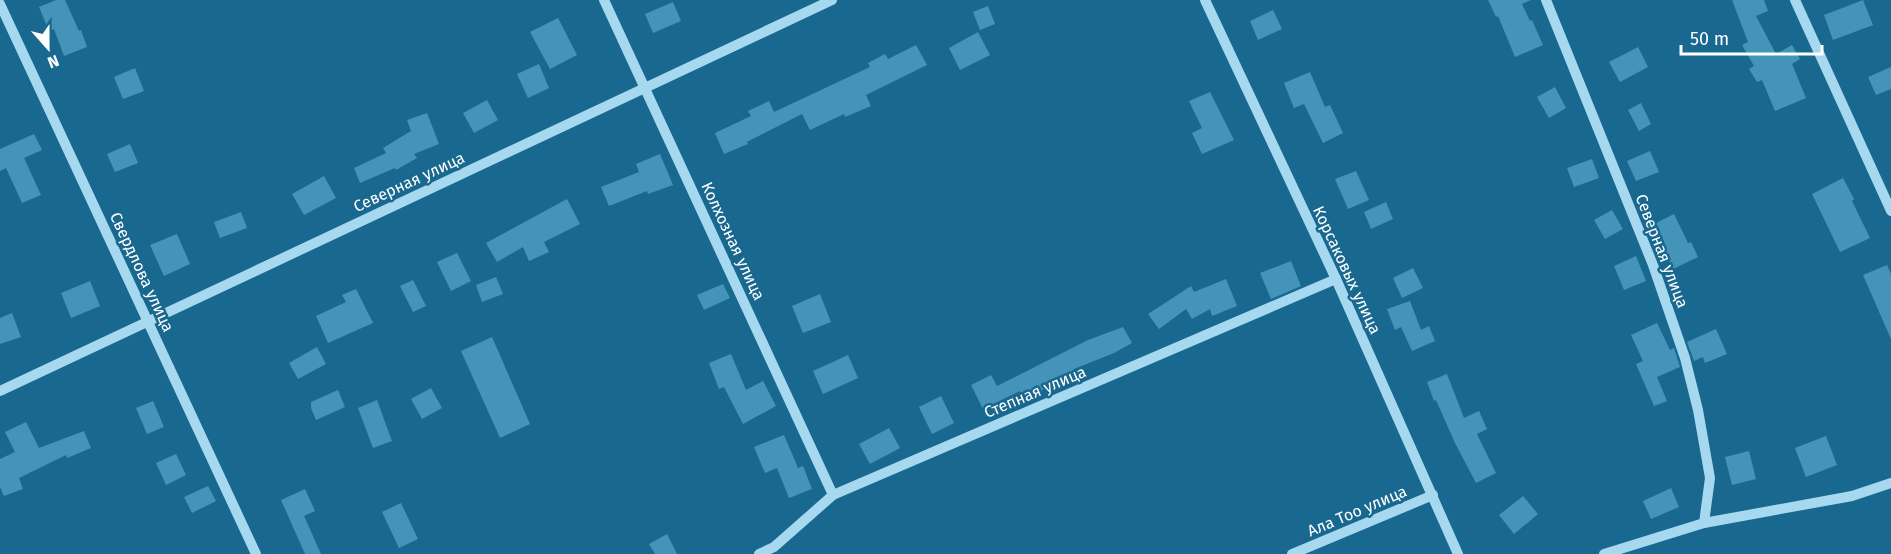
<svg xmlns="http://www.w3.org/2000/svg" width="1891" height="554" font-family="'Fira Sans',sans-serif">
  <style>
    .building { fill: #4494ba }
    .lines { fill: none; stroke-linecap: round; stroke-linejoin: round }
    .minor { stroke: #a6d8ef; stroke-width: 10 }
    .labels { text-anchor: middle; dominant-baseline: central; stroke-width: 5; stroke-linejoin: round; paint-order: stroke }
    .street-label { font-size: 16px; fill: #fff; stroke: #186890 }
  </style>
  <rect width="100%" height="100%" fill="#186890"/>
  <g class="building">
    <polygon points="56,0 65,0 79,31 81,30 87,47 64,56 54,29 49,31 39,7"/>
    <polygon points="1488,0 1531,0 1522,4 1530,21 1532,20 1543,45 1515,57 1498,16 1496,17"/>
    <polygon points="1732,0 1764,0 1768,11 1756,16 1776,54 1792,45 1800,59 1792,64 1806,98 1775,111 1762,80 1757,82 1749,69 1754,66 1742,45 1748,42"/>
    <polygon points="1863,0 1873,25 1833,40 1824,15"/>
    <polygon points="673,2 681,21 653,33 645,14"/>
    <polygon points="988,6 995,24 980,30 973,12"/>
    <polygon points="1273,10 1282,29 1258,40 1250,21"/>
    <polygon points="558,18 577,55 550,69 530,32"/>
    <polygon points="978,32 990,55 960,70 949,48"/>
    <polygon points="916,45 927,65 866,95 871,106 845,117 844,114 810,130 802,114 747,142 748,144 724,154 715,133 751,116 748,111 769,101 774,112 870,67 868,63 885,54 888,59"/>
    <polygon points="1638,47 1648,67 1620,82 1609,62"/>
    <polygon points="539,64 549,88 528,98 517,74"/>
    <polygon points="1891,67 1891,89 1876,95 1868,77"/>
    <polygon points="135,68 144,91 123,99 114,77"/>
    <polygon points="1310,72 1325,107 1330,105 1343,133 1323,143 1304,104 1294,108 1284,83"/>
    <polygon points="1555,87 1566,108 1549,118 1537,97"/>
    <polygon points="1210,92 1234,140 1202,154 1192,133 1202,128 1189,101"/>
    <polygon points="487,100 498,120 474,133 463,113"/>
    <polygon points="1641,103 1651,124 1639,131 1628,110"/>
    <polygon points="427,113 439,144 414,154 417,158 396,170 395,168 360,183 354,168 386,153 383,148 411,131 407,120"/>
    <polygon points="34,134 42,150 24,158 41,195 22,203 6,168 0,171 0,149"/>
    <polygon points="130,144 138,163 115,172 107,154"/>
    <polygon points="1650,151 1659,172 1636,181 1627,161"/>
    <polygon points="660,154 673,185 648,194 647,191 609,206 601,187 639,172 636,164"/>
    <polygon points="1592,159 1599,178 1574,187 1567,168"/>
    <polygon points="1356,171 1369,200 1348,209 1335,179"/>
    <polygon points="324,176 336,198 304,215 292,194"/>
    <polygon points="1843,178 1854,199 1852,201 1870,238 1840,252 1812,194"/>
    <polygon points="567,199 580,224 544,242 549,252 529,261 523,247 497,262 486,243"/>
    <polygon points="1386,202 1393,219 1371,229 1364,212"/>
    <polygon points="1612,210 1623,229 1605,239 1594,220"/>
    <polygon points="241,212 247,228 220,238 214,222"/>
    <polygon points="1674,214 1688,243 1691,242 1698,257 1673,269 1652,225"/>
    <polygon points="177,234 190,264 164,276 150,245"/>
    <polygon points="457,253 471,281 451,291 437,262"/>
    <polygon points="1636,256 1646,281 1624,290 1614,266"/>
    <polygon points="1291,261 1301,286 1271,299 1260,273"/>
    <polygon points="1887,265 1891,274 1891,339 1863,275"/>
    <polygon points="1413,268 1423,288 1402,298 1393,278"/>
    <polygon points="496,277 503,294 482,302 476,285"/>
    <polygon points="1226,279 1237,306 1212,316 1210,309 1192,319 1186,309 1159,329 1148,314 1191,286 1194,292"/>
    <polygon points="413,280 426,306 413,312 400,286"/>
    <polygon points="90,281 100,306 71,318 61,293"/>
    <polygon points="723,284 730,298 704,310 697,295"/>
    <polygon points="356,289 373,323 328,343 316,316 346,302 342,295"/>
    <polygon points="820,294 831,322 803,333 792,306"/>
    <polygon points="1410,301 1421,330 1429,326 1435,341 1412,351 1401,327 1395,330 1387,309"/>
    <polygon points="12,313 21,337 0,344 0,318"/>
    <polygon points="1657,323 1670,350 1674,348 1680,367 1657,377 1667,401 1654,406 1636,364 1643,361 1631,335"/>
    <polygon points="1123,327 1132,343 1114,353 1074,369 1076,373 1025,399 1020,391 983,409 971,385 991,375 997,386 1088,340"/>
    <polygon points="1716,329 1727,354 1705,363 1703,357 1694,361 1687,342"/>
    <polygon points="492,337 530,424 500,438 461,351"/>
    <polygon points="317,347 326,364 298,379 289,363"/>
    <polygon points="731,354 746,390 763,381 776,406 743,424 724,387 719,389 709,363"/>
    <polygon points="848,355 858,378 823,394 813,371"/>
    <polygon points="1447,374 1464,418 1479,411 1487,429 1477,434 1496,473 1476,483 1455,443 1436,400 1434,401 1427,382"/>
    <polygon points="431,388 442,408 422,419 411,399"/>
    <polygon points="338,390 345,407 316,420 311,408 311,402"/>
    <polygon points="941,396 954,423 932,434 919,407"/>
    <polygon points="377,400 392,441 373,448 358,408"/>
    <polygon points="153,401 164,427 147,434 136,408"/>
    <polygon points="26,422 39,448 84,431 91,448 67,458 66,455 19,478 23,489 4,496 0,487 0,459 15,452 5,432"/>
    <polygon points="889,428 900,448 870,464 859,444"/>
    <polygon points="784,435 798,468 803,466 812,489 789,498 777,468 765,473 754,447"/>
    <polygon points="1826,436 1837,465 1806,477 1795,448"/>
    <polygon points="1749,451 1756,479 1732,485 1725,457"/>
    <polygon points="176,454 186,475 166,485 156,463"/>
    <polygon points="208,486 216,501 192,513 184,497"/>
    <polygon points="1671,488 1679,507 1651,519 1643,501"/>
    <polygon points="305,489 315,511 304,516 321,554 305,554 281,500"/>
    <polygon points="1523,496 1538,514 1514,534 1499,515"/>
    <polygon points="401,503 418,539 399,548 382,512"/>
    <polygon points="667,534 677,554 655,554 649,544"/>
  </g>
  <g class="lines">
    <g class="minor">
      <polyline points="604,0 833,495"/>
      <polyline points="1205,0 1336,279 1458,554"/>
      <polyline points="1546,0 1653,265 1685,358 1698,410 1710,478 1704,523"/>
      <polyline points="1795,0 1891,211"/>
      <polyline points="0,4 256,554"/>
      <polyline points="0,391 832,0"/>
      <polyline points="759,554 774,547 833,495 1336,279"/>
      <polyline points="1292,554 1433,495"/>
      <polyline points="1604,554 1704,523 1852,496 1891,483"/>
    </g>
  </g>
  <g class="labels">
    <g class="street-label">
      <text transform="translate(409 182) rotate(-25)">Северная улица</text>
      <text transform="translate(733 241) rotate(65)">Колхозная улица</text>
      <text transform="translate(1662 251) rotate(69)">Северная улица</text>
      <text transform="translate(1347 270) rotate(65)">Корсаковых улица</text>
      <text transform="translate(142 272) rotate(65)">Свердлова улица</text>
      <text transform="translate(1035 392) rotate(-23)">Степная улица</text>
      <text transform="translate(1357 511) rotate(-23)">Ала Тоо улица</text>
    </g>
  </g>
  <g transform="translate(48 48) rotate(159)" stroke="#186890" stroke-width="4.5" paint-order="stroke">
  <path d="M0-4.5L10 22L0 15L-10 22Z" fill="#ffffff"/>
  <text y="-9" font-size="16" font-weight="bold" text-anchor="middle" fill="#ffffff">N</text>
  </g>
  <path d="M1681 45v9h141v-9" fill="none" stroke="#ffffff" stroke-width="3"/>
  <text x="1690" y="45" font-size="18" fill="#ffffff" stroke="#186890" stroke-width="4.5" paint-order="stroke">50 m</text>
</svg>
